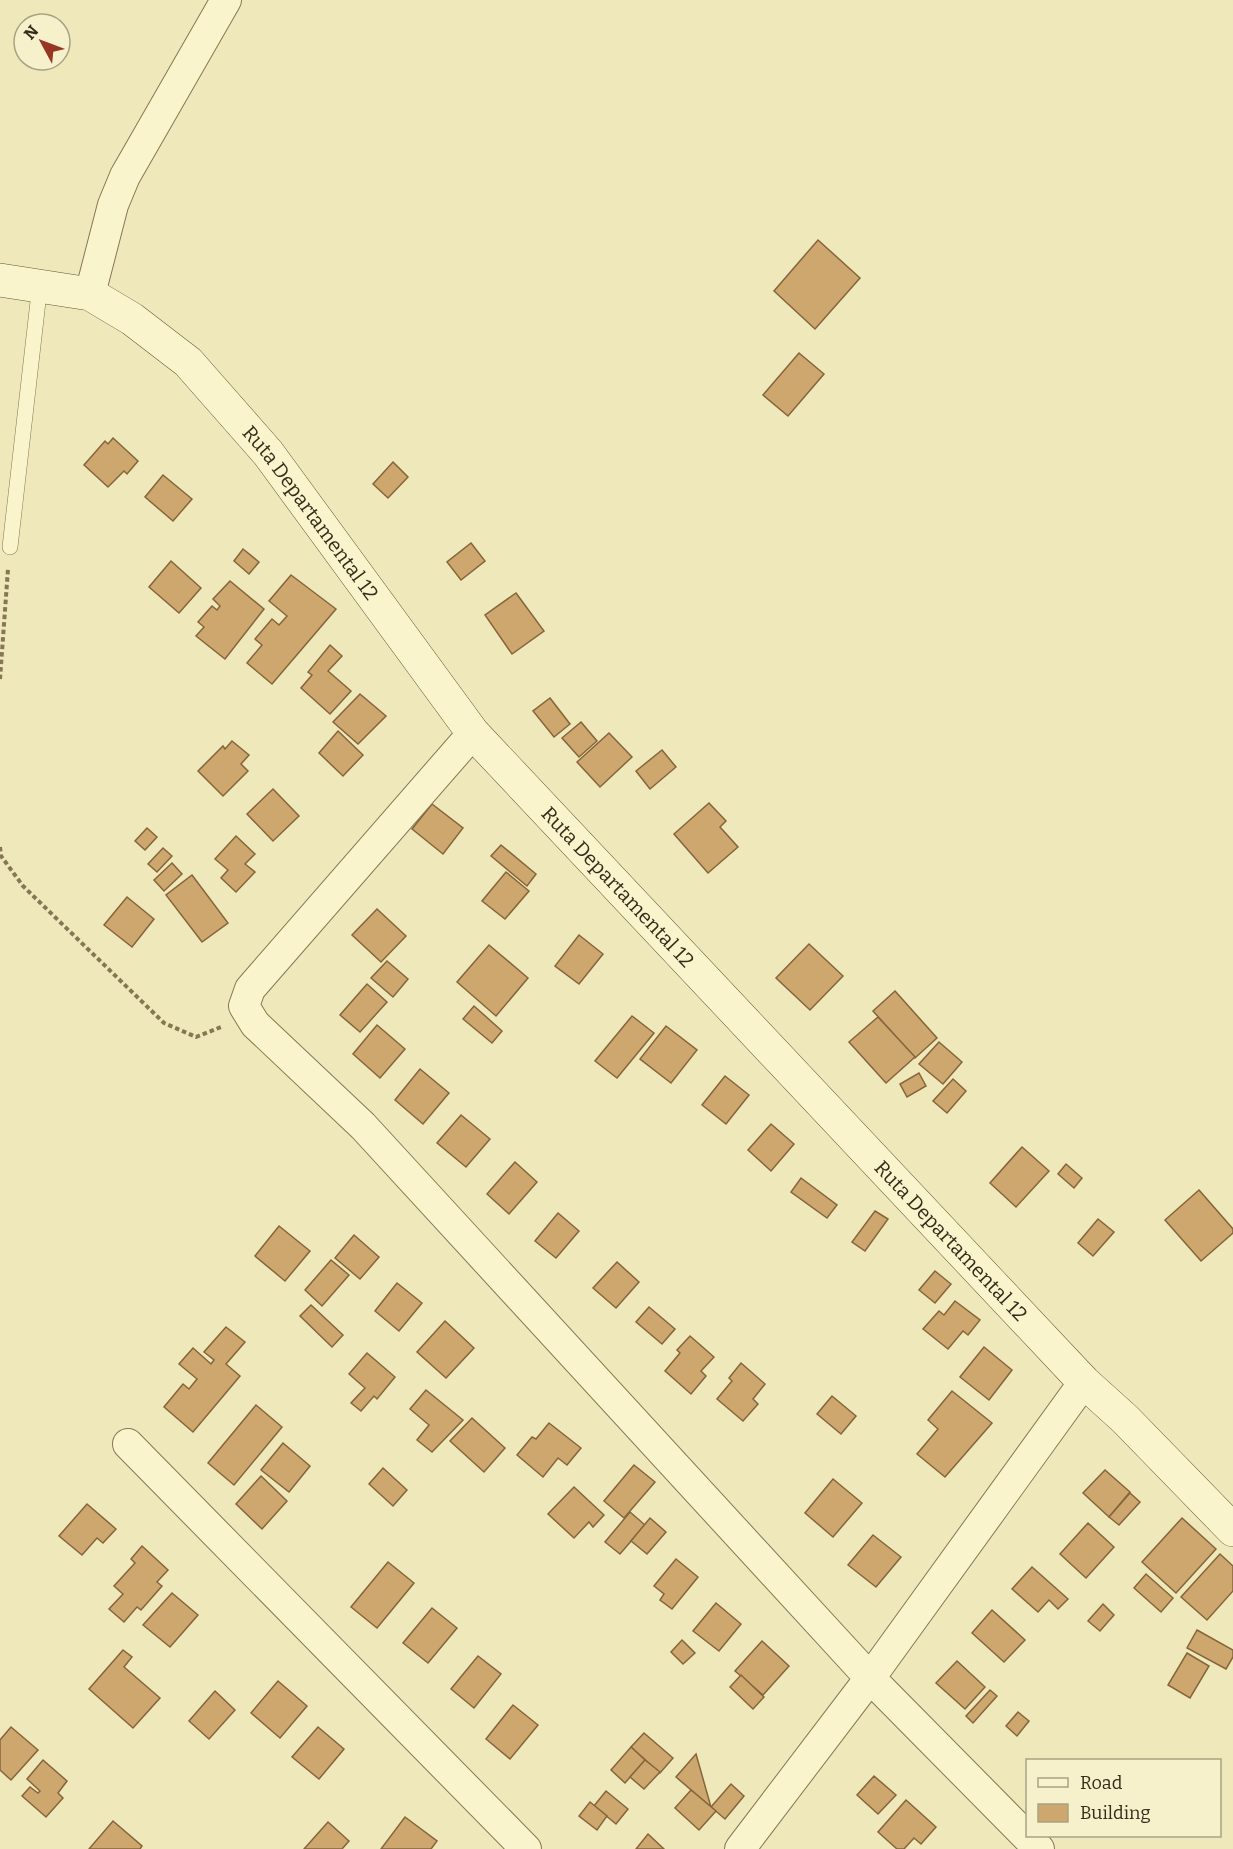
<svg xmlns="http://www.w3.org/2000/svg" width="1233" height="1849" font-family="Bitter,serif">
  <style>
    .building { fill: #cea76f; stroke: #85653a; stroke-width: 1.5 }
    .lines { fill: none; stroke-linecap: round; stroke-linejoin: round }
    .service-casing { stroke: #867754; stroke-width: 16 }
    .minor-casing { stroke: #867754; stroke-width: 32 }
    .secondary-casing { stroke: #675838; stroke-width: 34 }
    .path { stroke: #867754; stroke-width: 4; stroke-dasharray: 4.5 3; stroke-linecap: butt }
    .service { stroke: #faf4cd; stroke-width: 15 }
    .minor { stroke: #faf4cd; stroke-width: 30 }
    .secondary { stroke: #faf4cd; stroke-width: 33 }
    .labels { text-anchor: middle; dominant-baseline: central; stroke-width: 4.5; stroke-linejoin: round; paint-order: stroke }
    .street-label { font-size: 20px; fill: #342b1a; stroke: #f6f1ca }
  </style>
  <rect width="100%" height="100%" fill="#efe8ba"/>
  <g class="building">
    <polygon points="818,240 860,278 815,329 774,291"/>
    <polygon points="799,353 824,374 788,416 763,395"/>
    <polygon points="113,438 138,461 127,474 124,471 108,487 84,465 105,441 108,444"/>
    <polygon points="393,462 408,477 388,498 373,484"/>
    <polygon points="163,475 192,499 173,521 145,497"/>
    <polygon points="471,543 485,561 461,580 447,562"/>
    <polygon points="243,549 259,562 249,574 234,561"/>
    <polygon points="171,561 201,588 179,613 149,587"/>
    <polygon points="291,575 336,609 272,684 247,663 262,645 255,639 272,619 279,625 287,616 269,601"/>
    <polygon points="230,581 264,609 225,659 196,636 204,627 198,622 212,606 217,610 220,606 213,599"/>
    <polygon points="516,593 544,631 512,654 485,615"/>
    <polygon points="330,645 342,656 328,671 351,691 330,714 301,688 312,675 308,672"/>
    <polygon points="360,694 386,716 358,744 333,722"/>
    <polygon points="550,698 570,724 554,737 533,711"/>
    <polygon points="581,722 597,741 579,757 562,738"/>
    <polygon points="338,731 363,755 343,776 319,753"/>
    <polygon points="609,733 632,757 600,787 577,762"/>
    <polygon points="232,741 249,755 241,764 248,771 223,796 198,771 223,746 225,749"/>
    <polygon points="662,750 676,767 650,789 636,771"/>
    <polygon points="273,789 299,816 273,841 247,814"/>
    <polygon points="709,803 726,821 720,827 738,847 708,873 674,834"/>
    <polygon points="432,804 463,828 443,854 412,829"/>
    <polygon points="147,828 157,837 145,850 135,841"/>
    <polygon points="236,836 255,854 245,864 255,872 236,892 221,878 228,870 215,859"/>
    <polygon points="501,845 536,874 527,886 491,856"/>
    <polygon points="163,848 172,856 157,872 148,864"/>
    <polygon points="172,863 182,874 164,891 154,880"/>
    <polygon points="506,872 529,891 505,919 482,901"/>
    <polygon points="192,875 228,923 202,942 166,895"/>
    <polygon points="127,897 154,919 132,947 104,925"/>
    <polygon points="377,909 406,936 381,962 352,935"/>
    <polygon points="579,935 603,954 579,984 555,966"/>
    <polygon points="809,944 843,976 810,1010 776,978"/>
    <polygon points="489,945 528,978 496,1016 457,982"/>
    <polygon points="387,961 408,979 393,997 371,978"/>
    <polygon points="367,984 387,1002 360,1032 340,1015"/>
    <polygon points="895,991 937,1038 915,1058 873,1011"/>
    <polygon points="474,1006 502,1031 492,1043 463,1019"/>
    <polygon points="632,1016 654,1033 617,1078 595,1061"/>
    <polygon points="878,1017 915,1057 886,1083 849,1042"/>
    <polygon points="377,1025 405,1049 380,1078 353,1054"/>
    <polygon points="666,1026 697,1050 671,1083 640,1059"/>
    <polygon points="939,1042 962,1062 943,1084 919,1064"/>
    <polygon points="420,1069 449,1093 423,1124 395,1100"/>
    <polygon points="919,1073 926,1086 907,1097 900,1084"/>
    <polygon points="725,1076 749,1095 726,1124 702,1105"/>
    <polygon points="953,1079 966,1091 947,1113 933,1101"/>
    <polygon points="461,1115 490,1139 466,1167 437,1143"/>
    <polygon points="771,1124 794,1144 771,1171 748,1150"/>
    <polygon points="1022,1147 1049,1171 1016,1207 990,1183"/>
    <polygon points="515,1162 537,1182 509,1214 487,1194"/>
    <polygon points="1066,1164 1082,1178 1074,1188 1058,1174"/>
    <polygon points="801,1178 837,1205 827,1218 791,1192"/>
    <polygon points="1199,1190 1233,1229 1233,1233 1201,1261 1165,1220"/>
    <polygon points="875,1211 888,1219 865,1251 852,1242"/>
    <polygon points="558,1213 579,1231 556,1258 535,1241"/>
    <polygon points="1098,1219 1114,1232 1093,1256 1078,1243"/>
    <polygon points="279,1226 310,1251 285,1281 255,1256"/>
    <polygon points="354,1235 379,1257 360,1279 335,1258"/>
    <polygon points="331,1260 349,1275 322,1306 305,1290"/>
    <polygon points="617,1262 639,1282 616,1308 593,1288"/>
    <polygon points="935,1271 951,1284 935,1303 919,1290"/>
    <polygon points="397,1283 422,1303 399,1331 375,1311"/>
    <polygon points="955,1301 980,1320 968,1335 963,1331 948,1349 923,1329 939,1311 944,1315"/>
    <polygon points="311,1305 343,1335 332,1347 300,1316"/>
    <polygon points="649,1307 675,1329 662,1344 636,1322"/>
    <polygon points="445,1321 474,1348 446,1378 417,1352"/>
    <polygon points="226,1327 245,1342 226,1364 240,1376 193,1432 164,1407 183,1384 189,1389 197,1379 179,1364 193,1348 211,1364 214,1360 204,1352"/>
    <polygon points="690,1336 714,1357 701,1371 706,1376 691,1394 665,1371 680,1353 677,1350"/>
    <polygon points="984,1347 1012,1370 989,1400 960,1377"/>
    <polygon points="367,1353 395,1377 377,1399 374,1396 361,1411 351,1403 365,1388 349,1374"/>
    <polygon points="741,1363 765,1384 753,1399 758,1404 743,1421 717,1399 732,1381 729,1378"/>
    <polygon points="426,1390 463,1420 432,1452 417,1440 429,1425 410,1409"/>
    <polygon points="952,1391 992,1423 945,1477 917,1454 938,1429 928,1420"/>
    <polygon points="832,1396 856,1416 841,1434 817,1414"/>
    <polygon points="256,1405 282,1427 234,1485 208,1463"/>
    <polygon points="472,1418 505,1448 484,1472 450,1441"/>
    <polygon points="549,1423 581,1448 567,1465 558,1458 543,1477 517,1455 532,1437 536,1439"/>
    <polygon points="283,1443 310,1466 289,1492 261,1470"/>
    <polygon points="634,1465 655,1482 624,1518 604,1501"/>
    <polygon points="383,1468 407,1490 393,1506 369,1484"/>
    <polygon points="1105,1470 1130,1492 1109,1517 1083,1493"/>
    <polygon points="261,1476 287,1501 262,1529 236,1504"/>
    <polygon points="833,1479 862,1503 833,1537 805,1513"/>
    <polygon points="574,1487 604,1515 593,1527 589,1522 574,1538 548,1514"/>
    <polygon points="1130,1493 1140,1502 1119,1525 1109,1517"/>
    <polygon points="87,1504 116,1529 103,1543 97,1538 82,1555 59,1536"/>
    <polygon points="630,1512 645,1525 620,1554 605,1542"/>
    <polygon points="650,1518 666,1532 647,1554 631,1541"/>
    <polygon points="1182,1518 1216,1549 1176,1593 1142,1562"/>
    <polygon points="1088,1523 1114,1547 1086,1578 1060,1554"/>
    <polygon points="873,1535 901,1557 876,1587 848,1565"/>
    <polygon points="142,1546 168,1570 157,1582 162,1586 141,1610 137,1607 124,1622 109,1609 123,1594 114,1586 135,1563 131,1559"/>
    <polygon points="1220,1554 1233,1566 1233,1591 1207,1620 1181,1597"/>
    <polygon points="676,1559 698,1577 672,1609 660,1600 664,1594 654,1586"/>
    <polygon points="388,1562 414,1583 377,1628 351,1607"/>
    <polygon points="1032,1567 1068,1599 1058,1609 1049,1600 1038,1612 1012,1589"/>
    <polygon points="1146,1574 1173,1598 1161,1612 1134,1588"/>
    <polygon points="172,1593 198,1615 170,1647 143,1625"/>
    <polygon points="716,1603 741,1624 719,1651 693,1631"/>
    <polygon points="1103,1604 1114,1615 1100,1631 1088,1621"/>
    <polygon points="432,1608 457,1628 428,1663 403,1643"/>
    <polygon points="992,1610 1025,1640 1004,1662 972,1633"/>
    <polygon points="1197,1630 1233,1650 1233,1657 1226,1669 1187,1648"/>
    <polygon points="682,1640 695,1653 683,1664 671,1652"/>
    <polygon points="762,1641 789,1666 763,1695 735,1671"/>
    <polygon points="123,1650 132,1657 124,1667 160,1698 133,1728 89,1689"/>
    <polygon points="1187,1653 1209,1666 1190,1698 1168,1685"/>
    <polygon points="478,1656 501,1674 474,1708 451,1689"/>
    <polygon points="957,1661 985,1687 965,1709 936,1683"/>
    <polygon points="741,1675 764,1697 753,1709 730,1687"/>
    <polygon points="278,1681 307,1706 280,1738 251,1713"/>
    <polygon points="990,1690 997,1696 973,1723 966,1716"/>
    <polygon points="215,1691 235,1710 209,1739 189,1721"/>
    <polygon points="513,1705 538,1725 510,1759 486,1739"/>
    <polygon points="1018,1712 1029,1721 1017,1736 1006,1726"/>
    <polygon points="11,1727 38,1750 11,1780 0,1770 0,1740"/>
    <polygon points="318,1727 344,1749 319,1779 292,1757"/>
    <polygon points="644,1733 673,1758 660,1773 631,1747"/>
    <polygon points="631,1747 645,1760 625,1783 611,1770"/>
    <polygon points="696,1754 711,1807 676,1777"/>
    <polygon points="43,1760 67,1781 58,1793 63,1798 46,1817 22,1796 30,1787 38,1793 40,1791 27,1779"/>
    <polygon points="645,1760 660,1772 644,1789 630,1777"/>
    <polygon points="874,1776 896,1795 878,1814 857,1795"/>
    <polygon points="731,1784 744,1796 725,1819 711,1807"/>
    <polygon points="691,1790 716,1811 699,1830 675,1808"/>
    <polygon points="606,1791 628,1809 616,1824 594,1806"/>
    <polygon points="906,1800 936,1827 921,1844 914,1838 904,1849 897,1849 878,1832"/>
    <polygon points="590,1802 607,1816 597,1830 579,1816"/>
    <polygon points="405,1817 437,1841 431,1849 381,1849"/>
    <polygon points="113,1821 142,1846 140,1849 89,1849"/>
    <polygon points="328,1822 349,1841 342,1849 304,1849"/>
    <polygon points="648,1834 664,1849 636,1849"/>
  </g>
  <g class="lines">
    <g class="service-casing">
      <polyline id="service" points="10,547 40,284"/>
    </g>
    <g class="minor-casing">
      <g id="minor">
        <polyline points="90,294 113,205 125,176 226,0"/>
        <polyline points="473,733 250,989 244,1006 255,1024 363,1126 870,1678 1039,1849"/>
        <polyline points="128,1444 526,1849"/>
        <polyline points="740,1849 870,1678 1084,1382"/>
      </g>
    </g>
    <g class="secondary-casing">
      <g id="secondary">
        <path id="s1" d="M0 280 90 294 132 319 188 362 268 453 473 733 1084 1382 1125 1419 1233 1530"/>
      </g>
    </g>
    <g class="path">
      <polyline points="0,679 8,569"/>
      <polyline points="0,847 1,856 23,886 164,1023 196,1037 221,1027"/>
    </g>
    <use href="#service" class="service"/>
    <use href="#minor" class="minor"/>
    <use href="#secondary" class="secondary"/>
  </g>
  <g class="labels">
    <g class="street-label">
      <text stroke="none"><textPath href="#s1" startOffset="405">Ruta Departamental 12</textPath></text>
      <text stroke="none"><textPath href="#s1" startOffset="890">Ruta Departamental 12</textPath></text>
      <text stroke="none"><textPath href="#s1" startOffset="1376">Ruta Departamental 12</textPath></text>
    </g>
  </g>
  <rect x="1026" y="1759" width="195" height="78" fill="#f6f1ca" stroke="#a8a284" stroke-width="1.5"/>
  <rect x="1038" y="1778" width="30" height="9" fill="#faf4cd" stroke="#a8a284" stroke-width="1.5"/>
  <text x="1080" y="1789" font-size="18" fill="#342b1a">Road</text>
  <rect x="1038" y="1804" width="30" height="18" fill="#cea76f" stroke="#a8a284" stroke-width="1.5"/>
  <text x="1080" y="1819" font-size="18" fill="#342b1a">Building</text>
  <g transform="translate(42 42) rotate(311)"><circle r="28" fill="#f6f1ca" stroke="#a8a284" stroke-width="1.5"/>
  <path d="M0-4.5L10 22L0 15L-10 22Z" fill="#963623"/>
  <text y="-9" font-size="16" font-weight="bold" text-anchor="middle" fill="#342b1a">N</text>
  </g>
</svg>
